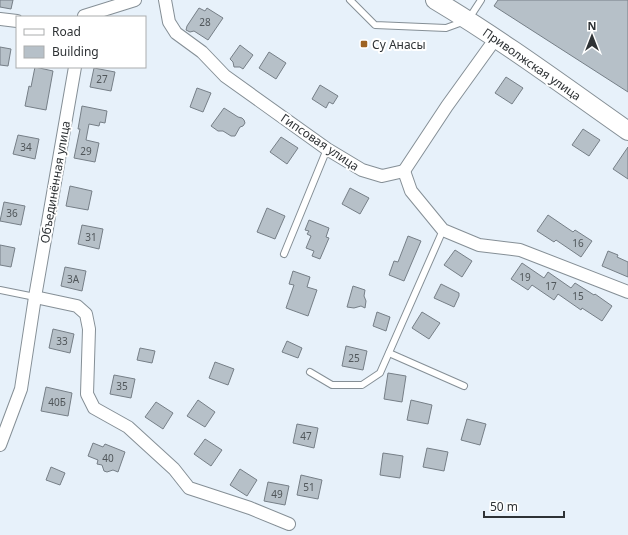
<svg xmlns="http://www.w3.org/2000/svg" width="628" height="535" font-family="'Noto Sans',sans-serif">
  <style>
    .building { fill: #b6c0c8; stroke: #767f87 }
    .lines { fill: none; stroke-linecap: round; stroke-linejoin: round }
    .service-casing { stroke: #858f96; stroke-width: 8 }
    .minor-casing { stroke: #858f96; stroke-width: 14 }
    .secondary-casing { stroke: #858f96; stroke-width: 20 }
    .service { stroke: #fff; stroke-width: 6 }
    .minor { stroke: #fff; stroke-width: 12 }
    .secondary { stroke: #fff; stroke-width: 18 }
    .poi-dot { fill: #9e6323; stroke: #fff; stroke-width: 1.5 }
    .labels { text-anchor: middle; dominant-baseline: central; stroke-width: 4; stroke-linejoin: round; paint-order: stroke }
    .number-label { font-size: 10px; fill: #50565a }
    .poi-label { font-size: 12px; fill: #2e3235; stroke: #fff; text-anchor: start }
    .street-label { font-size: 12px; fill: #2e3235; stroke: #fff }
  </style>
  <rect width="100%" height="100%" fill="#e7f1fa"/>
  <g class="building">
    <polygon points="0,0 13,0 11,9 0,7"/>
    <polygon points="498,0 628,0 628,92 494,6"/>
    <polygon points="199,8 205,11 207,8 223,18 208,40 194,31 190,32 186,30 187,26"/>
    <polygon points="240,45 253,55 243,69 240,67 234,67 233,62 230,59"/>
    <polygon points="0,47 11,49 8,66 0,65"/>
    <polygon points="269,52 286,63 276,79 259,68"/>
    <polygon points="35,67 53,71 46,110 25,106 29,86 31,87"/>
    <polygon points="94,68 115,72 111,91 90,87"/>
    <polygon points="506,77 523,88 512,104 495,93"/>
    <polygon points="320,85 338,96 333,104 329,102 326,108 312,99"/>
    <polygon points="197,88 211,93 203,112 190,107"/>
    <polygon points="82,106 107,111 105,123 100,122 99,126 89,124 86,140 99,143 95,162 74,158 80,129 78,129"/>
    <polygon points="224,108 238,117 242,118 244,120 245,123 243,126 240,127 235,136 231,136 223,131 218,131 211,126"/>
    <polygon points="583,129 600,140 589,156 572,145"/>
    <polygon points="18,135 39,139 35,159 13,154"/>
    <polygon points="281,137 298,148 287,164 270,152"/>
    <polygon points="628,147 628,179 613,169"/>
    <polygon points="70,186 92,191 88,210 66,206"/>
    <polygon points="350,188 369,198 360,214 342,204"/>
    <polygon points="4,202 25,206 21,225 0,221"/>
    <polygon points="267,208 285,216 275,239 257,232"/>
    <polygon points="548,215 573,232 575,230 592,241 581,257 556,240 554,242 537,231"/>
    <polygon points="309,220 329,228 326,237 329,238 320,259 312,256 314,251 306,248 311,236 307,234 309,231 305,230"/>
    <polygon points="82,225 103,229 99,249 78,244"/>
    <polygon points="408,236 421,241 404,281 389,275 394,261 398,262"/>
    <polygon points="0,245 15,248 11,267 0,265"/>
    <polygon points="455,250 472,261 462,277 444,265"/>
    <polygon points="608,251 618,255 617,257 628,262 628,277 602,266"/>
    <polygon points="522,263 544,278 548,272 571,288 575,283 594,295 595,294 612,306 602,321 582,308 581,310 558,294 554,300 532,285 528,290 511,279"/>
    <polygon points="65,267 86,271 82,291 61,286"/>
    <polygon points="293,271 310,277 307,287 317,290 308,316 286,308 294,285 289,284"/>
    <polygon points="441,284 459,293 459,296 454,307 434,298"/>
    <polygon points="353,286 365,290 364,296 366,301 365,308 361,306 354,308 347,307"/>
    <polygon points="377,312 390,317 386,331 373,326"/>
    <polygon points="422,312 440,323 429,339 412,328"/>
    <polygon points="53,329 74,334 70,353 49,348"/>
    <polygon points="287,341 302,348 298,358 282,352"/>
    <polygon points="346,346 367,351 363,370 342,366"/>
    <polygon points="140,348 155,351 152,363 137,360"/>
    <polygon points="215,362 234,369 228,385 209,378"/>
    <polygon points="388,373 406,376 402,402 384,399"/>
    <polygon points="114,375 135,379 131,398 110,394"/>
    <polygon points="46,387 72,393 68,416 41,411"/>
    <polygon points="198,400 215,412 205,427 187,416"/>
    <polygon points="411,400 432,405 428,424 407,420"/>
    <polygon points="156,402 173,413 163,429 145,417"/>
    <polygon points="467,419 486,424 480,445 461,440"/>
    <polygon points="297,424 318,428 314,448 293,443"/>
    <polygon points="205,439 222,450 211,466 194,454"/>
    <polygon points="93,443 103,447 105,444 125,452 118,472 113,470 107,472 104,471 102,465 97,464 98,460 88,456"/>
    <polygon points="427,448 448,452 444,471 423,467"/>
    <polygon points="383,453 403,456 400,478 380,475"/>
    <polygon points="51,467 65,473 60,485 46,480"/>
    <polygon points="240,469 257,480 247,496 230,485"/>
    <polygon points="301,475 322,480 318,499 297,495"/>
    <polygon points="268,482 289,486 285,505 264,501"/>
  </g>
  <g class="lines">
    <g class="service-casing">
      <g id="service">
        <polyline points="350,0 375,25 446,28 468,20 481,0"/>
        <polyline points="284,254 327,149"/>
        <polyline points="0,290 35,297"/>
        <polyline points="389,353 464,386"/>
        <polyline points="310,372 332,385 362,385 380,373 443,230"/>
      </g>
    </g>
    <g class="minor-casing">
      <g id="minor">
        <polyline points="165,0 169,22 176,33 202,52 225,76 327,149 362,170 382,176 404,171 411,191 443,230 479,245 520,250 628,292"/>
        <polyline points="84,16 135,0"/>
        <polyline points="0,19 17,21"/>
        <polyline points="404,171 447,106 496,38"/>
        <polyline points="35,297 77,306 86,314 89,329 87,394 94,408 128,427 174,469 189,488 250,508 289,524"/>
        <polyline points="0,445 21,389 35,297 75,67"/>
      </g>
    </g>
    <g class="secondary-casing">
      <path id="secondary" d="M435 0C502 40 564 86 628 131"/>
    </g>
    <use href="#service" class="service"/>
    <use href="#minor" class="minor"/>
    <use href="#secondary" class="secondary"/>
  </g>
  <rect class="poi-dot" x="360" y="40" width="8" height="8" rx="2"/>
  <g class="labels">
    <g class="number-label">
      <text x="205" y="22">28</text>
      <text x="102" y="79">27</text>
      <text x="26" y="147">34</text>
      <text x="86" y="151">29</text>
      <text x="12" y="213">36</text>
      <text x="91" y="237">31</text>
      <text x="578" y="243">16</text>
      <text x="525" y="277">19</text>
      <text x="73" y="279">3А</text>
      <text x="551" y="286">17</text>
      <text x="578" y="296">15</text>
      <text x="62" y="341">33</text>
      <text x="354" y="358">25</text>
      <text x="122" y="386">35</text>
      <text x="57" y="402">40Б</text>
      <text x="306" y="436">47</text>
      <text x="108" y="458">40</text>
      <text x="309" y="487">51</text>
      <text x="277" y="494">49</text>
    </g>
    <g class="poi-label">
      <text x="372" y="44">Су Анасы</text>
    </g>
    <g class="street-label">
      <text transform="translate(532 64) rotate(35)">Приволжская улица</text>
      <text transform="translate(320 142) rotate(34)">Гипсовая улица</text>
      <text transform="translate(55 182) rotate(-80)">Объединённая улица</text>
    </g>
  </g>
  <rect x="16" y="16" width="130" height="52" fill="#ffffff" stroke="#abadae"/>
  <rect x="24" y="29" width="20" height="6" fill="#ffffff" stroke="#abadae"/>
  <text x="52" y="36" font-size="12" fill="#2e3235">Road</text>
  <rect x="24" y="46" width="20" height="12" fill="#b6c0c8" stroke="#abadae"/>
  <text x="52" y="56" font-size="12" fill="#2e3235">Building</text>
  <g transform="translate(592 36)" stroke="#ffffff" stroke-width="3" paint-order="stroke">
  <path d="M0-3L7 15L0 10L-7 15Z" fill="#2e3235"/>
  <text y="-6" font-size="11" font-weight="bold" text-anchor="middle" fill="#2e3235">N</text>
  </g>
  <path d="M484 511v6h80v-6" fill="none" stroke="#2e3235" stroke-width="2"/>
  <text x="490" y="511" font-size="12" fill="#2e3235" stroke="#ffffff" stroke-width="3" paint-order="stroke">50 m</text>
</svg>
